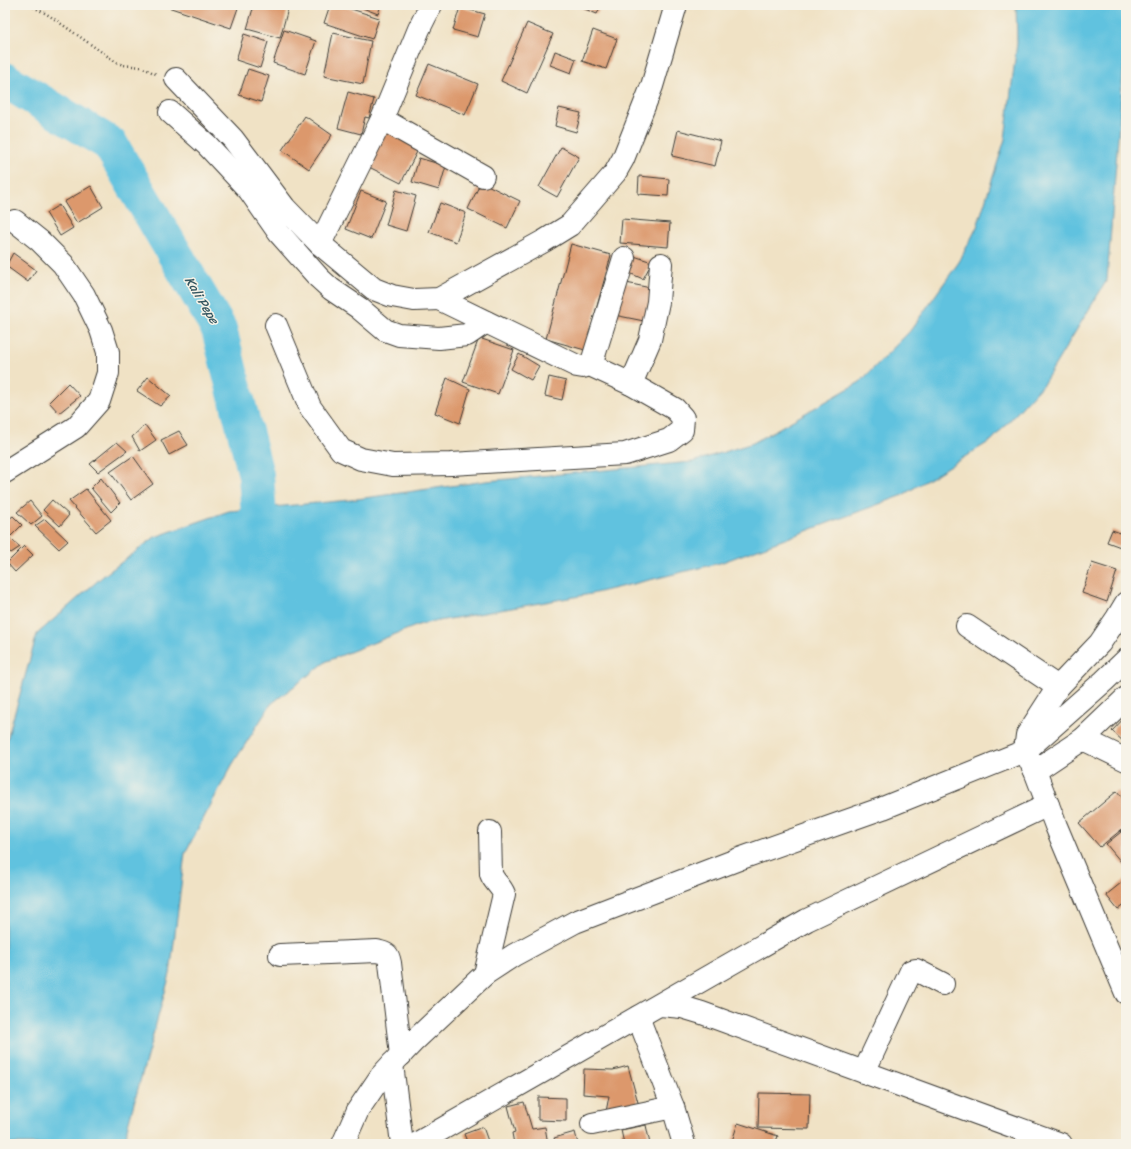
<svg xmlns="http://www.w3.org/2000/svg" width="1131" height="1149" font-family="Sriracha,sans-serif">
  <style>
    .water { fill: #61c2df; stroke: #3e6f7e }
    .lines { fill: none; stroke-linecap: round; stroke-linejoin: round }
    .river { stroke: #61c2df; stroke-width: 36 }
    .building { fill: #dc986c }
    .minor-casing { stroke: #3c3a35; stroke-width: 24 }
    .path { stroke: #3c3a35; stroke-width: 2.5; stroke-dasharray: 1 3; stroke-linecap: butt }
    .minor { stroke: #fff; stroke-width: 22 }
    .labels { text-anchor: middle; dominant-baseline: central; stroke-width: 3; stroke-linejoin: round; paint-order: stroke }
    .water-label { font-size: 13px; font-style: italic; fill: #345660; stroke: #f7f3e8 }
  </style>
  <rect width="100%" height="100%" fill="#f7f3e8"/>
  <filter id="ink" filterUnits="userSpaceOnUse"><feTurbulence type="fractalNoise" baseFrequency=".025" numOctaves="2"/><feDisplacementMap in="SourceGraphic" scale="8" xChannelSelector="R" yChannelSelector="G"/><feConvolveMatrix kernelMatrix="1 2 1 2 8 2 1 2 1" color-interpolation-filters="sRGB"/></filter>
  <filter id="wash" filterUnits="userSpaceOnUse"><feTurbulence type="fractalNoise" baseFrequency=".012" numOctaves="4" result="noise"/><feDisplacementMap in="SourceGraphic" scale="16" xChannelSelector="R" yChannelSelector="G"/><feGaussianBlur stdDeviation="0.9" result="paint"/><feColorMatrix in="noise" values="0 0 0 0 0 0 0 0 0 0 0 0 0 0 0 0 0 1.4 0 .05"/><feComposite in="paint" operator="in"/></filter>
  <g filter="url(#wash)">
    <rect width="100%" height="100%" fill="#f0e2c5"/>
    <polygon class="water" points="1016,5 1126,5 1126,34 1107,280 1044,383 992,440 901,496 720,563 591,594 421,624 327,661 271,704 232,765 185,853 170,974 127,1128 126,1144 5,1144 5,747 37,634 102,577 155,537 229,511 350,500 486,481 692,462 753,443 860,382 910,331 959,262 977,227 1005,139 1017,43"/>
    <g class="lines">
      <polyline class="river" points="5,80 110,144 219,329 256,475 262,557"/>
    </g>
    <g id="blocks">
      <g class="building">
        <polygon points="162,5 239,5 231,28"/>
        <polygon points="254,5 289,5 280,38 247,29"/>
        <polygon points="330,5 339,5 379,18 372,39 324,23"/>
        <polygon points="355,5 381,5 378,14"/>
        <polygon points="575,5 601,5 597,14"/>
        <polygon points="460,7 485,14 478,37 453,30"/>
        <polygon points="527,23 553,34 527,93 501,81"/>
        <polygon points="284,30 316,41 305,74 273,63"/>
        <polygon points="593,30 617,39 606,69 582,61"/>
        <polygon points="333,33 371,41 363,84 324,76"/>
        <polygon points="244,34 268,42 260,68 236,60"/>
        <polygon points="555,51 576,59 571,73 550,65"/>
        <polygon points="429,64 478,84 465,115 416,95"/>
        <polygon points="248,69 269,76 261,102 239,95"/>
        <polygon points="348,92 374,99 369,118 365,117 361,134 338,128"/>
        <polygon points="559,108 581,113 576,132 555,126"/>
        <polygon points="305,116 332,135 309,169 282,150"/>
        <polygon points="387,127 421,144 401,183 367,166"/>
        <polygon points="678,130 721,141 715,166 672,156"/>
        <polygon points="561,147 579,157 557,197 539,187"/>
        <polygon points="419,158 446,166 439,190 412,182"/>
        <polygon points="639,176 669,179 668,196 638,194"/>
        <polygon points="481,182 520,201 507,228 468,209"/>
        <polygon points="91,186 103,207 77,223 64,202"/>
        <polygon points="396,190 416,196 406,231 386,225"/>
        <polygon points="361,191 386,201 371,239 346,229"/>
        <polygon points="440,203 466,213 456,242 429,232"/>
        <polygon points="59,205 73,228 60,236 46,213"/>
        <polygon points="622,219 670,223 668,247 620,243"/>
        <polygon points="571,244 611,255 585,350 546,339"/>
        <polygon points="13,253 36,270 28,282 6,266"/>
        <polygon points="631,255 652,262 643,279 625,271"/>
        <polygon points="621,282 656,289 649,322 614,315"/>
        <polygon points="479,338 514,350 498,394 463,382"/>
        <polygon points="519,354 539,366 531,380 511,369"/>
        <polygon points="148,377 171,396 160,406 137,391"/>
        <polygon points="549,377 566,381 562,400 545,396"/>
        <polygon points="447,378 470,389 460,423 435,413"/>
        <polygon points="68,383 80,396 59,413 49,402"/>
        <polygon points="145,425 156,440 140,451 132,437"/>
        <polygon points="179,431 188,445 169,455 161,440"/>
        <polygon points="117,442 127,451 98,472 90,464"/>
        <polygon points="133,456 153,484 131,500 110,472"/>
        <polygon points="101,478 120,503 111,512 91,488"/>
        <polygon points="86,489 111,520 96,532 69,501"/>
        <polygon points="52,500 69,515 60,526 43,510"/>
        <polygon points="30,501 42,516 31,525 17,512"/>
        <polygon points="13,516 22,525 11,536 5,531 5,522"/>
        <polygon points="45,519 68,541 59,549 35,526"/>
        <polygon points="1112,530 1126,535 1126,549 1107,542"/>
        <polygon points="5,534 20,547 11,553 5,548"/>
        <polygon points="24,546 33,555 15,572 7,563"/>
        <polygon points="1092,563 1117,571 1107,602 1082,593"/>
        <polygon points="1126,716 1126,744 1112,731"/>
        <polygon points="1117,791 1126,802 1126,826 1100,847 1079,823"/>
        <polygon points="1126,828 1126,868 1106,844"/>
        <polygon points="1126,879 1126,904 1118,910 1106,895"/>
        <polygon points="628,1066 639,1106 606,1112 609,1096 583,1094 584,1069 613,1070"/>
        <polygon points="759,1093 810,1094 809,1129 758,1128"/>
        <polygon points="538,1097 566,1098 566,1121 538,1120"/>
        <polygon points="524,1102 532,1129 545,1127 548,1144 514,1144 512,1133 515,1132 508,1106"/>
        <polygon points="738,1123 778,1136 775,1144 731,1144"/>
        <polygon points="646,1125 650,1144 624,1144 621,1130"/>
        <polygon points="483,1127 489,1144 468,1144 464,1134"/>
        <polygon points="575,1132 578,1144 556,1144 554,1138"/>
      </g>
    </g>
  </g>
  <g filter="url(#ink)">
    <use href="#blocks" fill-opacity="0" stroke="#3c3a35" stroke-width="1"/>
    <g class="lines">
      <g class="minor-casing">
        <g id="minor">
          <polyline points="176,79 233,139 285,208 320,244 374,289 392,296 414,300 439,299 544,241 570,225 615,173 623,159 652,86 676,5"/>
          <polyline points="170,112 207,145 249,190 279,233 319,278 331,289 359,308 385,330 399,335 439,338 467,335 486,322"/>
          <polyline points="382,119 483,176"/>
          <polyline points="320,244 382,119 419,29 431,5"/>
          <polyline points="276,325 310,407 341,450 361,459 393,465 451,464 625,454 669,440 682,430 683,418 675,409 631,384 590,365 583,367 577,366 439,299"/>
          <polyline points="590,365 593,359 624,258"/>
          <polyline points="631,384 650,340 658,302 661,264"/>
          <polyline points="5,472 76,427 99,401 108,373 108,352 101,330 84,295 63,264 40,241 15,221"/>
          <polyline points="1126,603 1117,618 1100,643 1058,687 1027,735 1025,751 1035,771 1056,826 1126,993"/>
          <polyline points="967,626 1058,687"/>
          <polyline points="1083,739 1126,760"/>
          <polyline points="1035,771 1083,739 1126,698"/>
          <path d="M280 955 377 951C387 954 388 953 390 963L401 1055"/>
          <path d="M485 974 504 894C501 886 494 882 491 874L490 832"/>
          <polyline points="660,1005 682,1007 702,1013 1061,1144"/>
          <polyline points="638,1017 673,1107 684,1144"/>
          <polyline points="392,1064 402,1144"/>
          <polyline points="864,1072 911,971 916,970 943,984"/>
          <polyline points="592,1124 673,1107"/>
          <polyline points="343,1144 358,1110 381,1076 392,1064 414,1041 485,974 514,955 575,922 739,859 883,808 1025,751 1104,681 1126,660"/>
          <polyline points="416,1144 807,920 1048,805"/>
        </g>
      </g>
      <polyline class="path" points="30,5 50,16 116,62 123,65 141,67 156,74"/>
      <use href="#minor" class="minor"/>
    </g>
  </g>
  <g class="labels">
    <g class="water-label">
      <text transform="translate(202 300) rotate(59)">Kali Pepe</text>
    </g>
  </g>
  <rect width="1131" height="1149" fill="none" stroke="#f7f3e8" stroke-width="20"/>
</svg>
